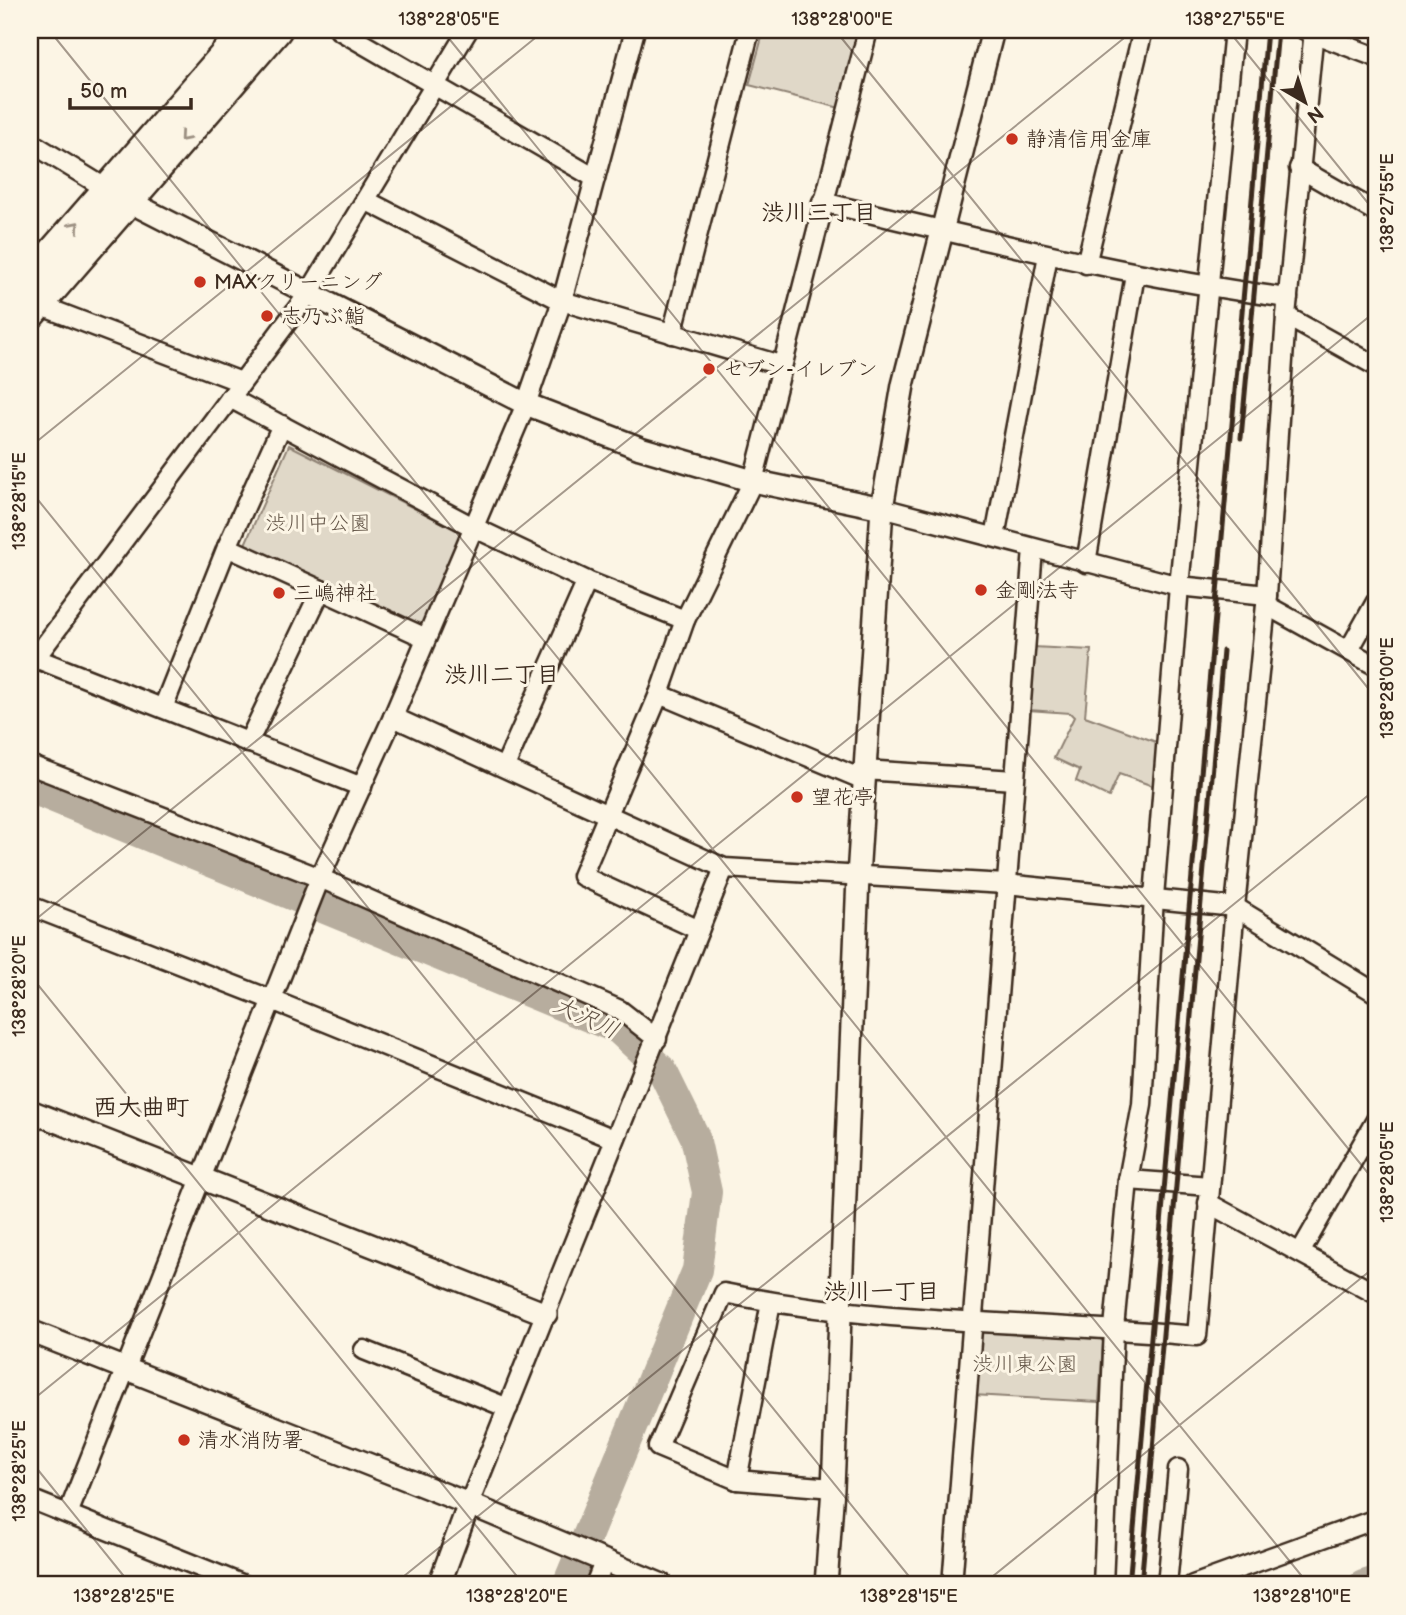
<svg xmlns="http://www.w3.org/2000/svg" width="1406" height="1615" font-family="'Balsamiq Sans','Klee One',sans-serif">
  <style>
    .green { fill: #e0d8c8; stroke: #8e8173; stroke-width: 2 }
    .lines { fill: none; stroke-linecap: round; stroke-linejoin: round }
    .river { stroke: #b7ad9e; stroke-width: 30 }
    .minor-casing { stroke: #3b2a1e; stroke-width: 23 }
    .tertiary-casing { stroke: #3b2a1e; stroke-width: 26 }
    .trunk-casing { stroke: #3b2a1e; stroke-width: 33 }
    .minor { stroke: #fcf5e5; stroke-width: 18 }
    .tertiary { stroke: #fcf5e5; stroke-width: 21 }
    .trunk { stroke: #fcf5e5; stroke-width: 28 }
    .rail { stroke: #3b2a1e; stroke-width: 5 }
    .oneway { stroke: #9c9082 }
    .ticks { fill: none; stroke: #3b2a1e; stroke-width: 2; stroke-opacity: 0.45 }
    .poi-dot { fill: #c8321e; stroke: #fcf5e5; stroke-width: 2.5 }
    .labels { text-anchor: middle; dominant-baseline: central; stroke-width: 6; stroke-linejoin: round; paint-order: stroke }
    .poi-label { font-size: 21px; fill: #3b2a1e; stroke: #fcf5e5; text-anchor: start }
    .park-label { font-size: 21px; fill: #645648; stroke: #fcf5e5 }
    .neighbourhood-label { font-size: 23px; font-weight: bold; fill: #3b2a1e; stroke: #fcf5e5 }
    .water-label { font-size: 23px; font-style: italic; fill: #605144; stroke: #fcf5e5 }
    .quarter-label { font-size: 24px; font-weight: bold; fill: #3b2a1e; stroke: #fcf5e5 }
    .neatline { fill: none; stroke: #3b2a1e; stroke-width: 2.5 }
    .ticks-label { font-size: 18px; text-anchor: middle; fill: #3b2a1e }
  </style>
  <rect width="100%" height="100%" fill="#fcf5e5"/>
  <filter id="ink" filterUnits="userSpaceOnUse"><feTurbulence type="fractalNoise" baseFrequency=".0143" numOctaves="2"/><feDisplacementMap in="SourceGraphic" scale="14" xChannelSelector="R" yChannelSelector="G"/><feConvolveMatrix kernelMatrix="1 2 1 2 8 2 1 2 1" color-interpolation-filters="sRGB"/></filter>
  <g filter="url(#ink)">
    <g class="green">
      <polygon points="764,30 865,30 844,109 749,85"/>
      <polygon points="289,445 465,534 421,635 242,551"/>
      <polygon points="1033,647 1091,650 1085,716 1159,743 1156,787 1119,774 1109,797 1076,781 1080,770 1054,758 1074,717 1070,713 1029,710"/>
      <polygon points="985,1328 1099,1336 1103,1342 1099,1402 973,1395 977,1336"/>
    </g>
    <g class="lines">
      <g class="river">
        <polyline points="30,788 618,1029 662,1070 695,1137 707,1192 697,1270 567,1585"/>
        <polyline points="1363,1585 1376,1581"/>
      </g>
      <g class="minor-casing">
        <g id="minor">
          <polyline points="339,30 595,178"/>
          <polyline points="1305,30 1376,57"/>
          <polyline points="30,142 115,194"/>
          <polyline points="1299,168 1376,212"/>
          <polyline points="367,201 562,301 780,365"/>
          <path d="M822 202C977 238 1130 277 1288 298"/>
          <polyline points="1086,264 1143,30"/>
          <polyline points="39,305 241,382"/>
          <polyline points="1286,316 1376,366"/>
          <polyline points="672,334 750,30"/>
          <polyline points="230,398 473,527 587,581 685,620"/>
          <polyline points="882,508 1179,586 1267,595"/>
          <polyline points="995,537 1048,255"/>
          <polyline points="227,547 426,638"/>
          <polyline points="1086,563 1135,274"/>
          <polyline points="1266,605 1376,666"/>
          <polyline points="1349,650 1376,602"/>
          <polyline points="35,658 362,787"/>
          <polyline points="30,665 309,293 468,30"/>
          <polyline points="659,694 864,780"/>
          <polyline points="163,708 227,547 282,425"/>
          <polyline points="393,717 724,868 1006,884 1235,907 1376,993"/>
          <polyline points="248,743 321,590"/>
          <polyline points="30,765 320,878 620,1010 657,1039"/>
          <polyline points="505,766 587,581"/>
          <polyline points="864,770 1014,780"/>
          <polyline points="30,906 272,1000 614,1139"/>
          <polyline points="699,930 582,876 659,694 685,620 753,481 868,30"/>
          <polyline points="1128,1180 1210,1186"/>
          <polyline points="1208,1203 1376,1294"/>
          <polyline points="1301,1251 1376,1120"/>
          <polyline points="364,1350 508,1408"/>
          <polyline points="737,1480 771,1302"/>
          <path d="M833 1488 737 1480 658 1447 724 1293C880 1325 1039 1321 1197 1336L1235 907 1267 595 1286 316 1314 30"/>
          <polyline points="30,1499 244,1585"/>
          <polyline points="469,1504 724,868"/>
          <polyline points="68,1514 320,878 393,717 526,404 562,301 635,30"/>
          <polyline points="595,1585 604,1562"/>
          <polyline points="952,1585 1033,549"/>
          <polyline points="1103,1585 1114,1328 1128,1180 1142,1105 1154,897 1179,586 1234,30"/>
          <polyline points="1167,1585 1178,1469"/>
          <polyline points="1193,1585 1376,1519"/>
        </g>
      </g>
      <g class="tertiary-casing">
        <g id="tertiary">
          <polyline points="128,201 526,404 640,448 753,481 882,508"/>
          <polyline points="30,1111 546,1314"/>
          <polyline points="30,1331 469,1504 662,1585"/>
          <polyline points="439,1585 469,1504"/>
          <polyline points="826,1585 833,1488 858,877 882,508 903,385 993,30"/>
        </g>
      </g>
      <g class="trunk-casing">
        <g id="trunk">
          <polyline points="30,278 246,30"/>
          <polyline points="30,315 277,30"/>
        </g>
      </g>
      <use href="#minor" class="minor"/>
      <use href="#tertiary" class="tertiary"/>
      <use href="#trunk" class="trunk"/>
      <g class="rail">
        <polyline points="1241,438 1278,30"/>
        <polyline points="1129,1585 1267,30"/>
        <polyline points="1141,1585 1223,651"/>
      </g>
    </g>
    <defs><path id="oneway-chevron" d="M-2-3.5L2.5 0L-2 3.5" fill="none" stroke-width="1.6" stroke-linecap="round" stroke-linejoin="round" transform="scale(1.75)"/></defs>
    <g class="oneway">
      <use href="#oneway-chevron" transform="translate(184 137) rotate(131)"/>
      <use href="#oneway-chevron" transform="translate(75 226) rotate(-49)"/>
    </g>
  </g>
  <path class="ticks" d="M49 30 1309 1585M442 30 1376 1183M835 30 1376 698M1228 30 1376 213M30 447 545 30M30 490 916 1585M30 924 1134 30M30 975 524 1585M30 1402 1376 311M30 1460 131 1585M393 1585 1376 789M982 1585 1376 1266"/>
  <g class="poi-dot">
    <circle cx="1012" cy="139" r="7"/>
    <circle cx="200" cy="282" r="7"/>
    <circle cx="267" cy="316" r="7"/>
    <circle cx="709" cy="369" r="7"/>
    <circle cx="981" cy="590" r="7"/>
    <circle cx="279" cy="593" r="7"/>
    <circle cx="797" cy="797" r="7"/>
    <circle cx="184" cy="1440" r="7"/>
  </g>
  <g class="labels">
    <g class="poi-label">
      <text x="1026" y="139">静清信用金庫</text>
      <text x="214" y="282">MAXクリーニング</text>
      <text x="281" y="316">志乃ぶ鮨</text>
      <text x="723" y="369">セブン-イレブン</text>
      <text x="995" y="590">金剛法寺</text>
      <text x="293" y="593">三嶋神社</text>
      <text x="811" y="797">望花亭</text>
      <text x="198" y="1440">清水消防署</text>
    </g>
    <g class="park-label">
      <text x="318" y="523">渋川中公園</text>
      <text x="1025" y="1364">渋川東公園</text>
    </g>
    <g class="neighbourhood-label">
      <text x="819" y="213">渋川三丁目</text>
      <text x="502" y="675">渋川二丁目</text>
      <text x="882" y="1292">渋川一丁目</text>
    </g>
    <g class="water-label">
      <text transform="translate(586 1018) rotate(25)">大沢川</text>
    </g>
    <g class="quarter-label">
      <text x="141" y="1107">西大曲町</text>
    </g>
  </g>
  <rect width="1406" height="1615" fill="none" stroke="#fcf5e5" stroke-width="77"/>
  <g transform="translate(1305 102) rotate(141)" stroke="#fcf5e5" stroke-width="5" paint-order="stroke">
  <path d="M0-5L12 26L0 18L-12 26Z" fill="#3b2a1e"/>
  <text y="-10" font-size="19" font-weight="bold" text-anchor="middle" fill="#3b2a1e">N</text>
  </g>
  <path d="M70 98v10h121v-10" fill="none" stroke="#3b2a1e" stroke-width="3.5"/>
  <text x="80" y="98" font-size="21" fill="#3b2a1e" stroke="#fcf5e5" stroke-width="5" paint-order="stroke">50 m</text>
  <rect x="38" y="38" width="1330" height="1538" class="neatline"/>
  <g class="ticks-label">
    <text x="449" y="25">138°28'05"E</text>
    <text x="842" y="25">138°28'00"E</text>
    <text x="1235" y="25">138°27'55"E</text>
    <text transform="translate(1387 203) rotate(-90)" y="6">138°27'55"E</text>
    <text transform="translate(19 501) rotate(-90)" y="6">138°28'15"E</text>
    <text transform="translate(1387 688) rotate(-90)" y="6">138°28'00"E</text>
    <text transform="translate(19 986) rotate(-90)" y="6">138°28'20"E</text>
    <text transform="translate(1387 1172) rotate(-90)" y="6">138°28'05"E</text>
    <text transform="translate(19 1471) rotate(-90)" y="6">138°28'25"E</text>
    <text x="124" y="1602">138°28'25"E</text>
    <text x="517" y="1602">138°28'20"E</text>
    <text x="909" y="1602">138°28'15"E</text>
    <text x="1302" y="1602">138°28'10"E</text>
  </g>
</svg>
